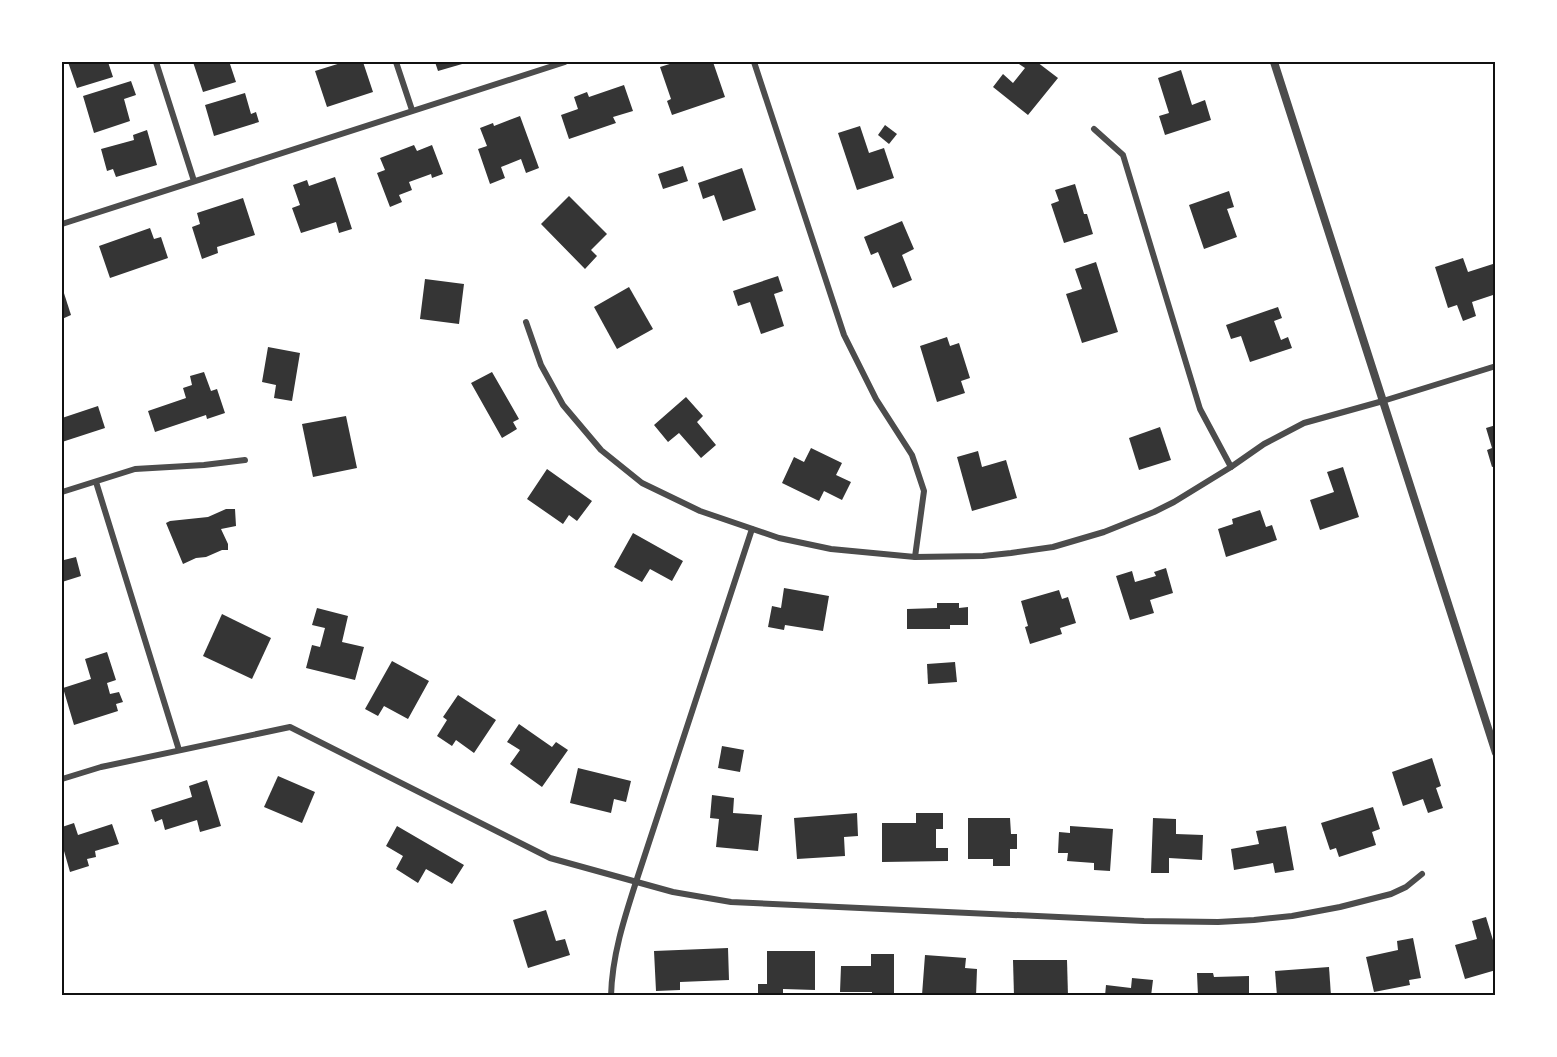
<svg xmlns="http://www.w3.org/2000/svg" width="1557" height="1057" font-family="Commissioner,sans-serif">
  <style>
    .building { fill: #353535 }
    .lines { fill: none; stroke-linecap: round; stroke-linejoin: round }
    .minor { stroke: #4c4c4c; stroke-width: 6 }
    .tertiary { stroke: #4c4c4c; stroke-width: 8 }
    .neatline { fill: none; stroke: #111; stroke-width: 2 }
  </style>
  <rect width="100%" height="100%" fill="#fff"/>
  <g class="building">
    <polygon points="68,62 108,62 113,77 77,88"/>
    <polygon points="193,62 236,62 230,64 236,82 203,92"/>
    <polygon points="344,62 363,62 373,92 327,107 315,71"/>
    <polygon points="435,62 469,62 438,71"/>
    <polygon points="676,62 680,62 681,64 689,62 713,62 725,97 672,115 667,101 671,99 660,67"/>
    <polygon points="1021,62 1037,62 1058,78 1028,115 993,87 1003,74 1013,83 1025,68 1019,64"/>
    <polygon points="1181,70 1192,105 1205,100 1211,120 1165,135 1159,116 1169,113 1158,78"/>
    <polygon points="131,81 136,95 124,99 130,121 94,133 83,96"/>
    <polygon points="624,85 633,111 613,117 616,123 569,139 561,115 578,109 574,97 587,92 589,97"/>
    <polygon points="245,93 251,114 256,112 259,122 214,136 205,105"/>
    <polygon points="520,116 539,168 526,173 521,159 501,167 505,178 490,184 478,149 487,146 480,128 493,123 494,126"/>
    <polygon points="885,125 897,134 889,144 878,135"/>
    <polygon points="860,126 869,153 884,148 894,178 857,190 838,133"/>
    <polygon points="147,130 157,165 116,177 113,169 107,171 101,149 134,140 133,135"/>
    <polygon points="414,145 417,151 432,145 443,174 432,178 431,174 409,182 412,190 399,195 402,202 390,207 377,173 385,170 380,158"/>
    <polygon points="683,166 688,181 663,189 658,174"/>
    <polygon points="742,168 756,210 723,221 714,195 703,199 698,183"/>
    <polygon points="335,177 352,229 339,233 336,222 301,233 292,208 300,205 293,185 307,180 309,186"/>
    <polygon points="1075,184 1084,214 1087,214 1093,234 1064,243 1051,204 1059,201 1055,190"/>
    <polygon points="1229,191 1234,207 1227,209 1237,237 1204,249 1189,205"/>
    <polygon points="569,196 607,234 591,250 597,256 585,269 541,224"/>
    <polygon points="243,198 255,235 217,247 218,253 202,259 192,227 200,224 197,213"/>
    <polygon points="902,221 914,249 902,255 912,280 893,288 878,252 871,255 864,237"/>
    <polygon points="150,228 154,239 161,237 168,258 110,278 99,246"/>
    <polygon points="1463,258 1468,272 1496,263 1496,294 1472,302 1476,316 1463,321 1457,305 1448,308 1435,267"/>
    <polygon points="1096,262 1118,332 1082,343 1066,294 1082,289 1075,269"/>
    <polygon points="778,276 783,291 774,294 784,326 761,334 750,302 738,306 733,291"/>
    <polygon points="425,279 464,284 459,324 420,319"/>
    <polygon points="62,287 71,315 62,319"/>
    <polygon points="629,287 653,329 617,349 594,307"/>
    <polygon points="1278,307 1282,318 1274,321 1281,340 1288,337 1292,348 1250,362 1241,336 1231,339 1226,325"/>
    <polygon points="947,337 950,346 959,343 970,378 961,381 965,393 937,402 920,346"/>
    <polygon points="268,347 300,353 292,401 274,398 276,385 262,382"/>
    <polygon points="204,372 211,391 217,389 225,413 207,419 206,415 155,432 148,411 186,398 183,388 192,385 190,376"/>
    <polygon points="492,372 519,419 513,422 517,429 502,438 471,383"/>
    <polygon points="686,397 703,416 697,422 716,445 701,458 679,433 668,442 654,425"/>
    <polygon points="98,406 105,428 62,442 62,418"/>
    <polygon points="346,416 357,468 313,477 302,424"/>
    <polygon points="1496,425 1496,466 1492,467 1487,450 1492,448 1486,428"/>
    <polygon points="1160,427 1171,460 1139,470 1129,438"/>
    <polygon points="811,448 842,463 836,475 851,482 842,500 824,491 819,501 782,483 794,457 804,462"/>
    <polygon points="978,451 982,467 1006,460 1017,498 972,511 957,457"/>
    <polygon points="1343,467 1359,517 1320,530 1310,500 1334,492 1327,472"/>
    <polygon points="547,469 592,501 577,521 569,515 563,524 527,499"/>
    <polygon points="226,509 235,509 236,526 221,529 228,544 228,550 222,550 206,557 196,558 183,564 166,523 170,521 208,517"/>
    <polygon points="1260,510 1266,527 1272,525 1277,540 1226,557 1218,529 1233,524 1232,519"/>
    <polygon points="633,533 683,561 672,581 650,569 642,582 614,567"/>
    <polygon points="62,552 64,560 76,557 81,576 62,582"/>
    <polygon points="1166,568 1173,593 1150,600 1154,613 1130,620 1116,576 1132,571 1135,582 1156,576 1154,572"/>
    <polygon points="784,588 829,596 823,631 785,625 784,630 768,627 772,606 781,608"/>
    <polygon points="1059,590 1062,599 1068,597 1076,623 1060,628 1062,634 1030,644 1025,627 1028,626 1021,601"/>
    <polygon points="937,603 959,603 959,608 968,607 968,625 950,625 950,629 907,629 907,609 937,608"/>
    <polygon points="317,608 348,616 342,642 364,647 355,680 306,668 312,645 320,647 325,628 312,625"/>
    <polygon points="222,614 271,638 252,679 203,656"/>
    <polygon points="107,652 116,680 107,683 110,694 119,692 123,702 116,704 118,711 74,725 63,688 91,679 85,659"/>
    <polygon points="392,661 429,681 408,719 384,706 378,716 365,709"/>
    <polygon points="955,662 957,682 928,684 927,664"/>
    <polygon points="458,695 496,720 474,753 456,740 452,746 437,736 447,720 443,717"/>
    <polygon points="519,724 552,747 556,742 568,750 542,787 510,764 520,750 507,742"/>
    <polygon points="722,746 744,750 740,772 718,768"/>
    <polygon points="1432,758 1441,786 1436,788 1443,808 1428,813 1423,799 1403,806 1392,772"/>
    <polygon points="578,768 631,781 626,802 614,799 611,813 570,803"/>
    <polygon points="278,776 315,792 302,823 264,807"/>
    <polygon points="207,780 221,826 200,832 197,820 165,830 162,819 155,822 151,810 192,797 189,786"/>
    <polygon points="712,795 734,798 733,813 762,815 758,851 716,847 719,819 710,818"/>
    <polygon points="1373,807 1380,829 1372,832 1376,845 1339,857 1336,848 1330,850 1321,823"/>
    <polygon points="857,813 858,836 844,837 845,856 797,859 794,818"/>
    <polygon points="916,813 943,813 943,829 936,829 936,848 948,848 948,861 882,862 882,823 916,823"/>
    <polygon points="968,818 1010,818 1011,834 1017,834 1017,849 1010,849 1010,866 993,866 993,859 968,859"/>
    <polygon points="1153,818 1176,819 1176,834 1203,835 1202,860 1169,858 1169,873 1151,873"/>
    <polygon points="74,823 78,835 112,824 119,844 95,851 96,857 87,859 89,866 70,872 62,844 62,827"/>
    <polygon points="397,826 464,865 452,884 426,869 418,883 396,869 403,856 386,846"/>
    <polygon points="1070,826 1113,829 1110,871 1094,870 1094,863 1067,861 1068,853 1058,853 1059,832 1070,833"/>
    <polygon points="1286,826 1294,870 1275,873 1273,863 1234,870 1231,849 1259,844 1256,831"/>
    <polygon points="546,910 556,941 565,939 570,955 528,968 513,920"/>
    <polygon points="1486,917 1496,950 1496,970 1465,979 1455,945 1477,939 1472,921"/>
    <polygon points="1413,938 1421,978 1409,980 1410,985 1374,992 1366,957 1398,950 1397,941"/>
    <polygon points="728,948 729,980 680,982 680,990 656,991 654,951"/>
    <polygon points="767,951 815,951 815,990 783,989 783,996 758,996 758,984 767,984"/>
    <polygon points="871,954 894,954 894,996 872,996 872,992 840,992 841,966 871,966"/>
    <polygon points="925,955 966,958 965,968 977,969 976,996 922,995"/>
    <polygon points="1013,960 1067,960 1068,996 1014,996"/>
    <polygon points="1329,967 1331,996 1277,996 1275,971"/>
    <polygon points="1197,973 1213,973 1214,977 1249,976 1249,996 1198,996"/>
    <polygon points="1132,978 1153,980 1151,996 1105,996 1106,985 1131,988"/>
  </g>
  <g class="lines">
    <g class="minor">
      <polyline points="156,62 194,181"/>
      <polyline points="396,62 412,110"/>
      <polyline points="754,62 844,335 876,399 912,455 924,491 915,557"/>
      <polyline points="1094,129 1123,155 1200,409 1231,467"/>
      <polyline points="62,224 565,62"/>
      <polyline points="526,322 541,365 563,405 601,450 642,483 700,511 779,538 831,549 915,557 983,556 1011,553 1053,547 1104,532 1154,512 1174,502 1231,467 1264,444 1304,423 1383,401 1496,366"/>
      <polyline points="96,482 179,750"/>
      <polyline points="62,492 135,469 204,465 245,460"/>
      <polyline points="62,779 101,767 290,727 550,858 673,892 731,902 1144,921 1218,922 1254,920 1292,916 1340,907 1391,894 1406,887 1422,874"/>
      <path d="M611 996C612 956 624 919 636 882L752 529"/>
    </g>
    <polyline class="tertiary" points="1274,62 1496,753"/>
  </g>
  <rect width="1557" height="1057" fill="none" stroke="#ffffff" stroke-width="126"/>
  <rect x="63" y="63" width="1431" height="931" class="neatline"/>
</svg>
